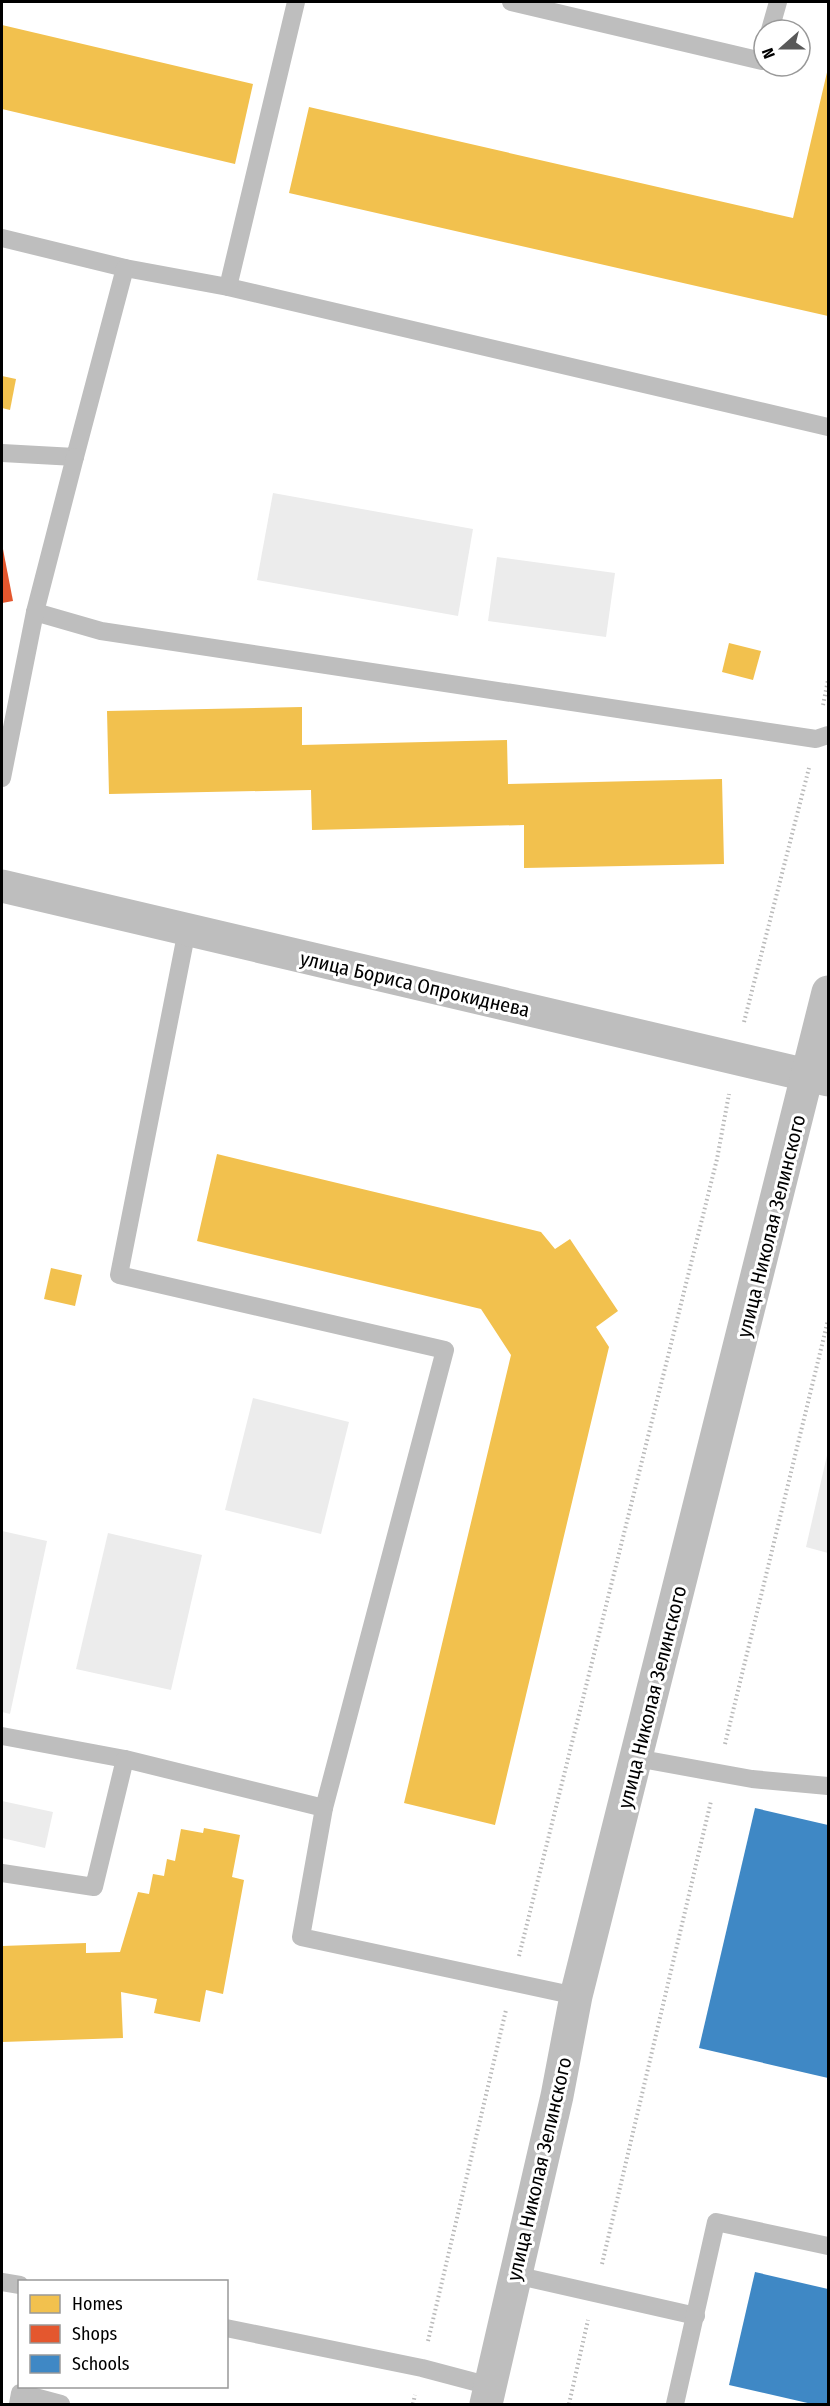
<svg xmlns="http://www.w3.org/2000/svg" width="830" height="2406" font-family="'Fira Sans Condensed',sans-serif">
  <style>
    .green { fill: #ececec }
    .homes { fill: #f2c14e }
    .shops { fill: #e4572e }
    .schools { fill: #3f88c5 }
    .lines { fill: none; stroke-linecap: round; stroke-linejoin: round }
    .path { stroke: #b9b9b9; stroke-width: 4; stroke-dasharray: 1.5 3; stroke-linecap: butt }
    .lane { stroke: #bebebe; stroke-width: 18 }
    .street { stroke: #bebebe; stroke-width: 33 }
    .labels { text-anchor: middle; dominant-baseline: central; stroke-width: 6; stroke-linejoin: round; paint-order: stroke }
    .street-label { font-size: 20px; fill: #000; stroke: #fff }
  </style>
  <rect width="100%" height="100%" fill="#fff"/>
  <g class="green">
    <polygon points="273,493 473,529 458,616 257,580"/>
    <polygon points="497,557 615,573 606,637 488,621"/>
    <polygon points="253,1398 349,1422 321,1534 225,1510"/>
    <polygon points="828,1451 828,1553 806,1547"/>
    <polygon points="2,1531 47,1541 10,1714 2,1712"/>
    <polygon points="108,1533 202,1555 171,1690 76,1669"/>
    <polygon points="2,1801 53,1812 45,1848 2,1838"/>
  </g>
  <g class="homes">
    <polygon points="2,25 253,84 235,164 2,109"/>
    <polygon points="828,68 828,316 289,193 309,107 793,218"/>
    <polygon points="2,376 16,379 10,410 2,408"/>
    <polygon points="729,643 761,651 753,680 722,672"/>
    <polygon points="302,707 302,745 507,740 508,784 722,779 724,864 524,868 524,825 312,830 311,790 109,794 107,711"/>
    <polygon points="217,1154 541,1232 555,1249 570,1239 618,1311 596,1327 609,1347 495,1825 404,1803 511,1355 481,1309 197,1241"/>
    <polygon points="51,1268 82,1275 75,1306 44,1299"/>
    <polygon points="204,1828 240,1835 232,1877 244,1880 223,1994 206,1990 200,2022 154,2013 157,1999 121,1992 123,2038 2,2042 2,1946 86,1943 86,1953 120,1952 138,1892 149,1894 153,1874 164,1876 167,1859 175,1861 181,1829 203,1833"/>
  </g>
  <polygon class="shops" points="2,544 13,601 2,603"/>
  <g class="schools">
    <polygon points="755,1808 828,1825 828,2078 699,2048"/>
    <polygon points="755,2272 828,2289 828,2404 812,2404 729,2385"/>
  </g>
  <g class="lines">
    <g class="path">
      <polyline points="823,705 828,680"/>
      <polyline points="744,1022 809,768"/>
      <polyline points="725,1744 828,1320"/>
      <polyline points="519,1956 717,1159 729,1094"/>
      <polyline points="602,2264 711,1801"/>
      <polyline points="428,2341 506,2010"/>
      <polyline points="413,2404 415,2395"/>
      <polyline points="569,2404 588,2320"/>
    </g>
    <g class="lane">
      <polyline points="511,2 762,61 764,53"/>
      <polyline points="770,30 778,2"/>
      <polyline points="2,238 125,268 228,287 828,427"/>
      <polyline points="228,287 296,2"/>
      <polyline points="2,453 75,457 125,268"/>
      <polyline points="35,612 101,631 816,739 828,735"/>
      <polyline points="2,778 35,612 75,457"/>
      <polyline points="187,930 119,1275 445,1350 324,1808"/>
      <polyline points="2,1736 125,1759"/>
      <polyline points="636,1758 752,1779 828,1786"/>
      <polyline points="2,1873 94,1887 125,1759 324,1808 301,1937 576,1996"/>
      <polyline points="515,2275 696,2316"/>
      <polyline points="2,2282 20,2285"/>
      <polyline points="226,2328 422,2368 490,2386"/>
      <polyline points="18,2404 20,2393 61,2404"/>
      <polyline points="675,2404 716,2222 828,2246"/>
    </g>
    <g class="street">
      <polyline points="2,886 828,1080"/>
      <polyline points="486,2404 557,2096 576,1996 828,992"/>
    </g>
  </g>
  <g class="labels">
    <g class="street-label">
      <text transform="translate(415 984) rotate(13)">улица Бориса Опрокиднева</text>
      <text transform="translate(771 1226) rotate(-76)">улица Николая Зелинского</text>
      <text transform="translate(652 1697) rotate(-76)">улица Николая Зелинского</text>
      <text transform="translate(539 2169) rotate(-77)">улица Николая Зелинского</text>
    </g>
  </g>
  <rect width="830" height="2406" fill="none" stroke="#000000" stroke-width="6"/>
  <rect x="18" y="2280" width="210" height="108" fill="#ffffff" stroke="#999999" stroke-width="1.5"/>
  <rect x="30" y="2295" width="30" height="18" fill="#f2c14e" stroke="#999999" stroke-width="1.5"/>
  <text x="72" y="2310" font-size="18" fill="#000000">Homes</text>
  <rect x="30" y="2325" width="30" height="18" fill="#e4572e" stroke="#999999" stroke-width="1.5"/>
  <text x="72" y="2340" font-size="18" fill="#000000">Shops</text>
  <rect x="30" y="2355" width="30" height="18" fill="#3f88c5" stroke="#999999" stroke-width="1.5"/>
  <text x="72" y="2370" font-size="18" fill="#000000">Schools</text>
  <g transform="translate(782 48) rotate(249)"><circle r="28" fill="#ffffff" stroke="#999999" stroke-width="1.5"/>
  <path d="M0-4.5L10 22L0 15L-10 22Z" fill="#595959"/>
  <text y="-9" font-size="16" font-weight="bold" text-anchor="middle" fill="#000000">N</text>
  </g>
</svg>
